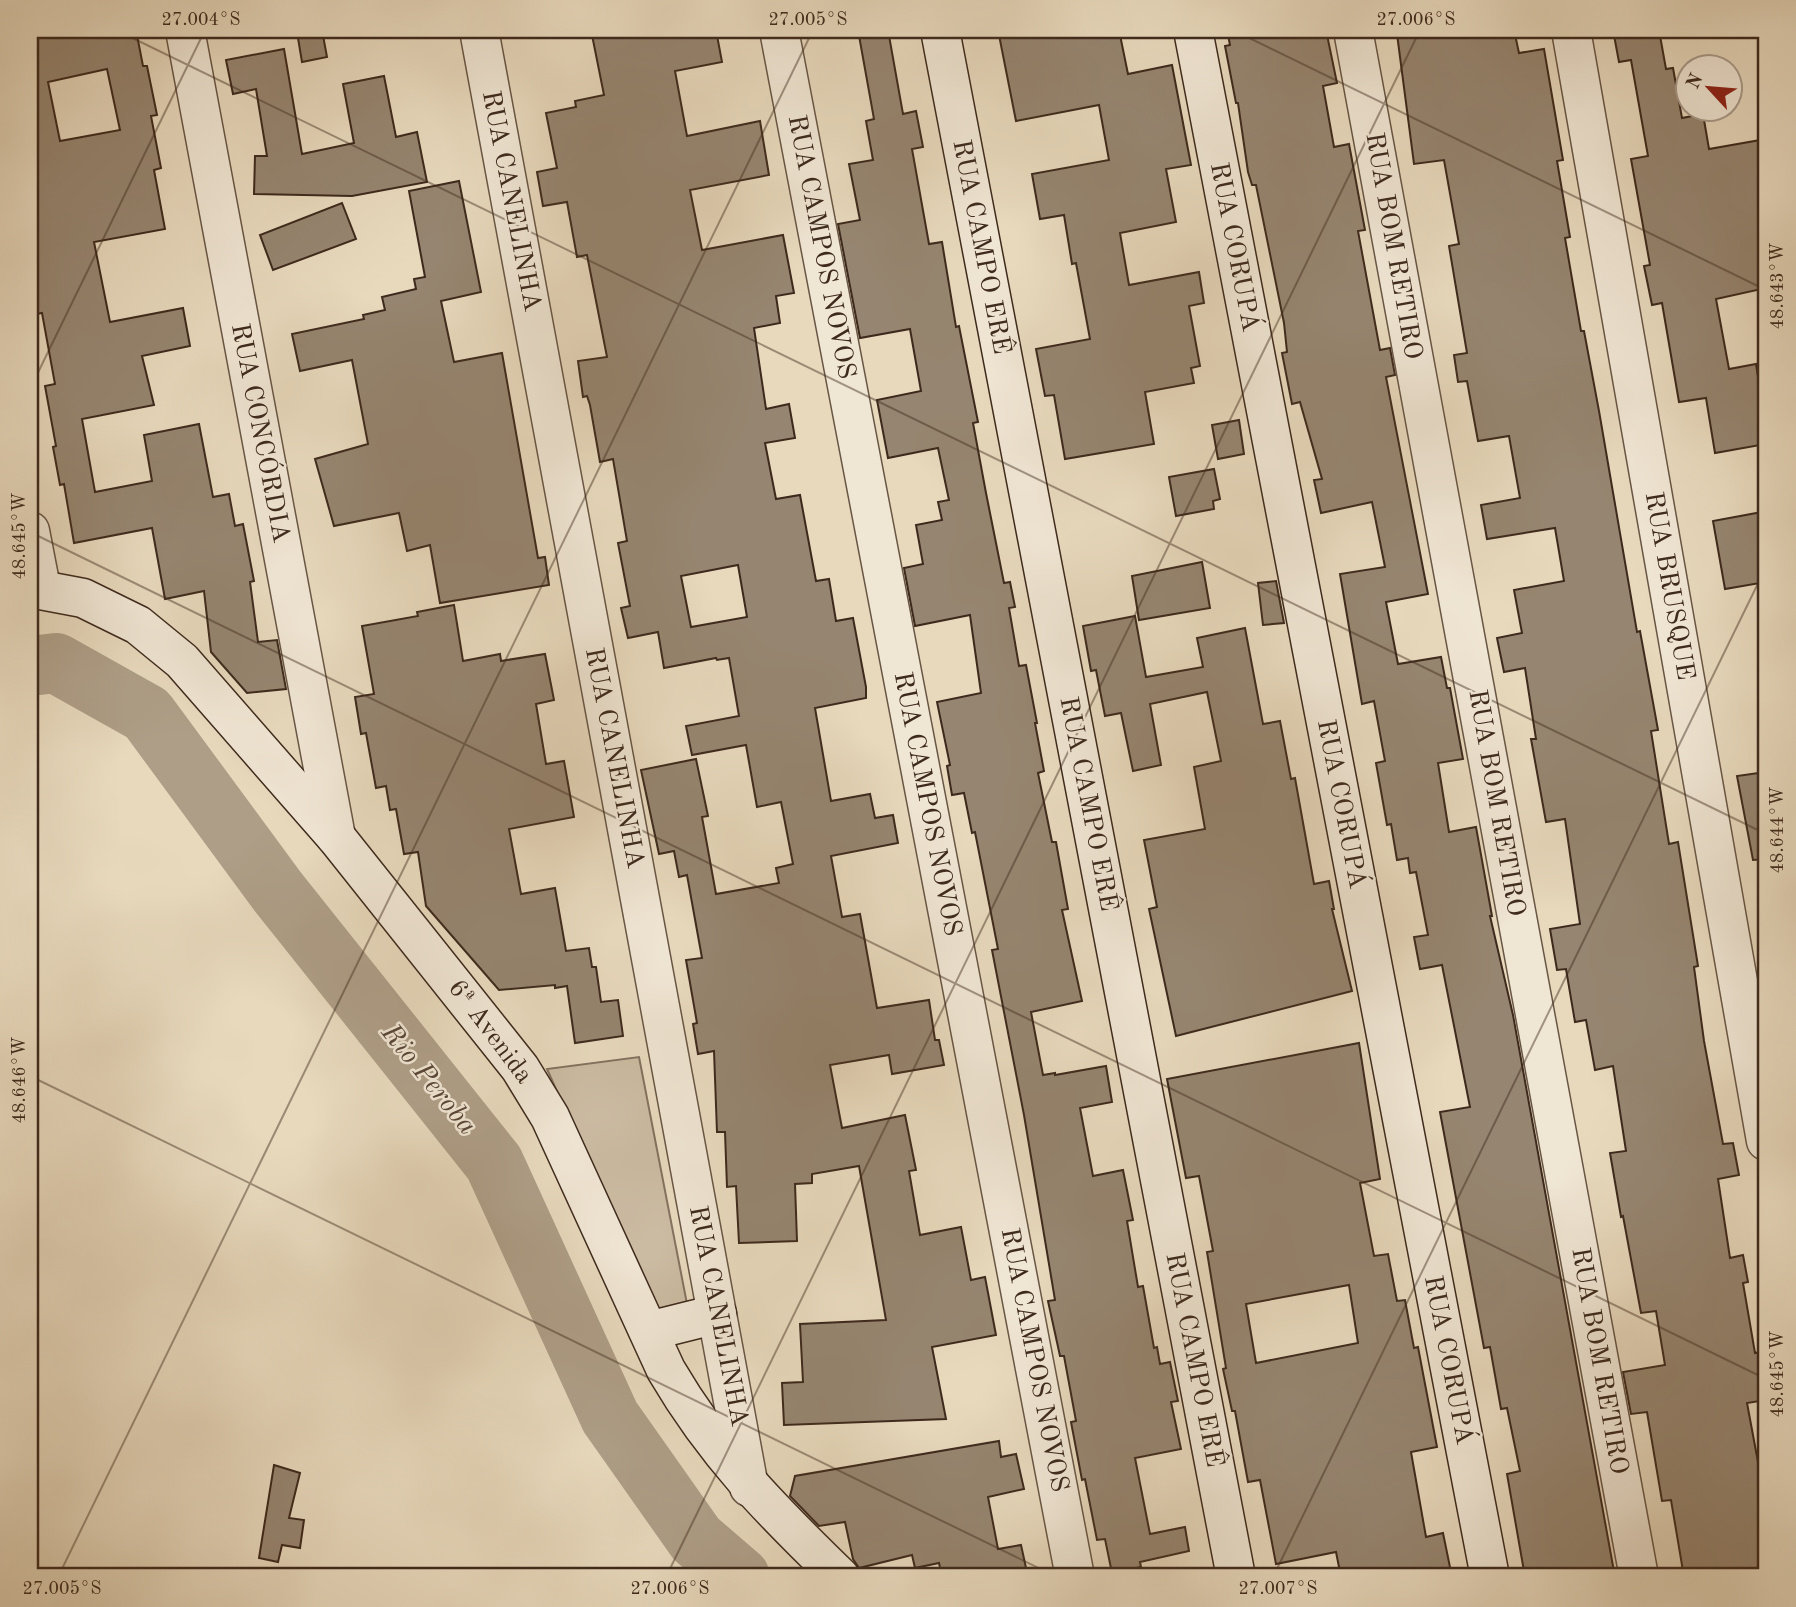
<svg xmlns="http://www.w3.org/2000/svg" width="1796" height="1607" font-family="'Old Standard TT',serif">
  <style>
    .green { fill: #cbbba2; stroke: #847260; stroke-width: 2 }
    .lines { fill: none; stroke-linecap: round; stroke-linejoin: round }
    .river { stroke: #ae9e87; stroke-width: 60 }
    .building { fill: #968570; stroke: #3e2a1d; stroke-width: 2; fill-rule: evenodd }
    .street-casing { stroke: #685645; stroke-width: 41 }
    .secondary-casing { stroke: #3e2a1d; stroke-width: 41 }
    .street { stroke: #f0e6d4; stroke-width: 38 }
    .secondary { stroke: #f0e6d4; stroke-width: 38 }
    .ticks { fill: none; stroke: #3e2a1d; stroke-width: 2; stroke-opacity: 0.45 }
    .labels { text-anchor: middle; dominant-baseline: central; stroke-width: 5; stroke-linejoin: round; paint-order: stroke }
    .street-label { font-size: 26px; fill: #3e2a1d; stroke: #f0e6d4 }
    .water-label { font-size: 28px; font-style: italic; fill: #5a4738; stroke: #f0e6d4 }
    .neatline { fill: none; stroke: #3e2a1d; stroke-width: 2.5 }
    .ticks-label { font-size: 18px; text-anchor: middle; fill: #3e2a1d }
  </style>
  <rect width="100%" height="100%" fill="#e8d9bd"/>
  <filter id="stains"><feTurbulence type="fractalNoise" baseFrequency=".00286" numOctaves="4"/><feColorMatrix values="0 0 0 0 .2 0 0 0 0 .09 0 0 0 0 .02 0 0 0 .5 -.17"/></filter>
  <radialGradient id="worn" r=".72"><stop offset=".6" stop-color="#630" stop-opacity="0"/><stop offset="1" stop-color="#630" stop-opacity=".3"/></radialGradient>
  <polygon class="green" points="639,1057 688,1309 660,1320 547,1069"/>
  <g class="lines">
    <polyline class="river" points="30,666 56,663 147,714 278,892 494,1163 610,1417 696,1539 740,1577"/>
  </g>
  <g class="building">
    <path d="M30 30H136L143 66H147L157 115 151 116 161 168 154 170 165 229 94 242 110 322 183 308 190 346 142 356 154 405 82 419 95 492 152 481 144 435 199 424 213 497 229 494 235 526 243 524 254 581 250 582 258 642 277 640 286 689 247 693 211 652 204 591 165 599 152 528 74 543 64 484 60 485 53 447 56 446 45 386 55 384 42 313 30 315ZM107 69 120 130 60 141 48 82Z"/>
    <polygon points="311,30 322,30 327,57 302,62 297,32"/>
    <path d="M591 30H716L722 62 675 71 687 136 760 121 769 175 690 190 702 250 783 235 794 293 776 296 780 323 754 328 766 409 789 404 795 438 765 443 776 499 800 495 816 581 829 579 836 621 853 618 866 687V698L815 708 831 801 870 794 875 818 893 815 898 843 831 856 842 917 860 914 877 1008 929 1000 935 1040H939L944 1065 892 1074 889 1055 830 1065 842 1128 905 1115 916 1170 909 1171 920 1235 961 1227 971 1280 985 1277 996 1335 932 1347 946 1419 784 1425 782 1383 803 1382 800 1324 886 1320 859 1166 812 1174V1183L795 1184 797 1241 739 1243 736 1186 727 1187 725 1132H717L714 1051 698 1054 693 1024 697 1023 686 960 702 958 687 875 679 877 674 851 659 854 641 770 696 759 708 816 702 817 716 894 779 883 776 868 793 864 781 802 757 807 746 745 692 755 686 726 739 716 729 658 717 660 716 658 664 668 658 632 628 638 621 608 630 606 618 543 627 541 613 459 600 462 590 405 587 396 583 397 578 361 607 357 587 255 577 257 567 202 543 206 537 172 557 168 546 113 576 107 575 101 604 95ZM738 565 747 617 691 627 681 576Z"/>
    <polygon points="858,30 888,30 903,114 916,111 923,147 912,149 929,244 942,242 956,327 959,326 978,422 973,423 986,493 1004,583 1010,582 1015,607 1009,608 1019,666 1026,665 1037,723 1035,723 1044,771 1038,773 1052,842 1056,842 1068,909 1062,910 1082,1001 1031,1012 1043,1075 1055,1073 1055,1075 1106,1066 1112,1102 1080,1108 1093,1176 1123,1170 1133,1220 1127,1221 1138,1287 1143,1286 1154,1348 1157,1347 1160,1364 1170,1362 1178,1401 1171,1402 1181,1449 1135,1458 1150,1534 1185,1527 1189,1551 1140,1562 1141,1567 1112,1573 1105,1539 1097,1540 1085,1479 1082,1480 1071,1422 1076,1421 1064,1356 1060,1356 1048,1301 1055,1300 1024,1115 992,950 998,949 975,832 972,833 964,793 952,795 947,766 950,765 937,702 981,693 970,615 915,626 904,568 923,564 916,525 942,520 938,502 949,500 938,448 888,458 877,400 921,391 910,329 860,338 838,224 860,220 849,164 873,160 866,121 874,119"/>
    <polygon points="998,30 1119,30 1128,74 1172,65 1191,165 1166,169 1176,222 1120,233 1129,285 1199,272 1204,303 1189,306 1200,366 1191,368 1194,383 1145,392 1154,444 1065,459 1054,395 1045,396 1036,349 1090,339 1076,263 1072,264 1064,215 1040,219 1032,174 1109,160 1099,105 1016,121"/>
    <polygon points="1227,30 1273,30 1274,36 1307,30 1326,30 1337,83 1323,86 1334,147 1349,144 1365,230 1358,231 1380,350 1390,348 1395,375 1386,377 1428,594 1386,602 1398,664 1441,657 1447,688 1450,688 1463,759 1438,763 1449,832 1476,827 1492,916 1490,916 1513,1015 1615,1577 1525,1577 1507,1474 1520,1471 1507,1408 1501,1409 1490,1347 1484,1348 1440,1112 1470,1107 1442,965 1420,969 1414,937 1428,935 1416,872 1410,873 1408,858 1397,860 1391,824 1387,825 1376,763 1385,761 1374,701 1362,704 1340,574 1385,567 1372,502 1321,513 1314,480 1322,479 1300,402 1292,404 1282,353 1287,352 1284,323 1256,185 1252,185 1248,172 1238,103 1236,103 1225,46 1230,45"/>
    <polygon points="1422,30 1514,30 1519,53 1544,49 1563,160 1557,161 1570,237 1565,238 1581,331 1584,331 1599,411 1637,632 1640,631 1658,730 1651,731 1669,844 1678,842 1698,966 1694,967 1704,1041 1723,1144 1733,1143 1739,1175 1718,1179 1730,1258 1743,1255 1748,1282 1743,1283 1755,1353 1766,1351 1766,1400 1747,1403 1761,1478 1766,1477 1766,1577 1684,1577 1671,1500 1662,1501 1647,1412 1631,1414 1623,1372 1665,1365 1656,1311 1641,1313 1623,1216 1621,1217 1610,1153 1626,1151 1613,1066 1595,1070 1586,1020 1575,1022 1566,969 1557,970 1550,929 1580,924 1565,819 1546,822 1531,739 1536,739 1525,668 1504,672 1497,638 1522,633 1514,590 1564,581 1555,528 1487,539 1481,505 1520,498 1509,436 1478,441 1467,381 1458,382 1454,355 1467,353 1449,246 1459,244 1444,160 1414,164 1397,34"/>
    <polygon points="1613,30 1659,30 1666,69 1673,68 1682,118 1703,114 1709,149 1766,139 1766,288 1716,299 1729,369 1756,364 1758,377 1766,376 1766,444 1715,453 1706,398 1679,402 1662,303 1652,305 1644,266 1650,265 1631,159 1648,156 1631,60 1619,62"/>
    <polygon points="284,49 302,154 354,143 343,84 384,76 396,137 417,132 427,182 352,196 254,194 255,156 267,156 256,89 233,94 226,60"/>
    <polygon points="459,181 481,292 441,301 454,362 502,353 538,558 545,557 549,585 440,603 430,545 407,551 399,513 334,526 315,459 368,444 352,360 300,371 292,334 364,319 363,315 385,310 382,297 416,289 414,279 425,277 409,191"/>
    <polygon points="342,203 356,239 273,270 260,235"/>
    <polygon points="1239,420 1244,454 1218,459 1212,425"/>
    <polygon points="1214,469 1220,499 1213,501 1214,509 1176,516 1169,477"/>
    <polygon points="1762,512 1766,534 1766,582 1725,589 1713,521"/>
    <polygon points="1202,562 1210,608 1139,620 1132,576"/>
    <polygon points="1276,581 1284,623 1263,625 1258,583"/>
    <polygon points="454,605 463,661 500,654 501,661 545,654 554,700 536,704 546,764 564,761 574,817 509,829 521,894 555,888 566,951 589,948 592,967 596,967 601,1002 618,1000 623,1036 575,1043 567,986 555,988 555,985 499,990 426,906 418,852 404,854 396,809 390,810 386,786 376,788 366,733 361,734 355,697 374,694 362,626 418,616 417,612"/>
    <polygon points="1135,616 1146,677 1203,667 1197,638 1245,628 1263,724 1280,721 1291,779 1295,778 1314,884 1329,881 1334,909 1332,909 1352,991 1176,1036 1149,909 1157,907 1144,840 1205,829 1194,767 1221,761 1207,692 1150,704 1161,765 1133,771 1121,713 1105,716 1096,670 1091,671 1083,626"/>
    <polygon points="1766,772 1766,859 1753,860 1737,776"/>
    <path d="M1359 1043 1380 1179 1360 1183 1374 1256 1388 1254 1397 1301 1405 1300 1414 1348 1418 1347 1437 1447 1411 1452 1426 1537 1443 1533 1452 1577H1341L1336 1552 1276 1564 1260 1480 1248 1482 1235 1411H1232L1223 1369 1226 1368 1207 1252 1213 1251 1199 1176 1186 1178 1167 1079ZM1349 1285 1358 1343 1256 1363 1246 1304Z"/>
    <polygon points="999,1441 1001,1457 1016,1454 1024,1489 988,1497 998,1549 1021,1545 1028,1577 942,1577 939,1563 915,1568 912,1555 859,1568 853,1559 845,1522 819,1526 790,1496 795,1476"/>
    <polygon points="274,1465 300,1473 289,1518 304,1520 300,1548 282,1545 278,1562 259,1558"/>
  </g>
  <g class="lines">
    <g class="street-casing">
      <g id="street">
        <polyline points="185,30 336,837"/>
        <polyline points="479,30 749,1487"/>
        <polyline points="779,30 1075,1577"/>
        <polyline points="1353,30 1639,1577"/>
        <polyline points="1571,30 1766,1141"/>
        <polyline points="30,531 41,588"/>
      </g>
    </g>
    <g class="secondary-casing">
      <g id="secondary">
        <polyline points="940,30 1236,1577"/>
        <polyline points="1193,30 1490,1577"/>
        <path d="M30 588 83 598 138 625 182 661 336 837 520 1068 550 1117 666 1370C715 1454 771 1510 840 1577"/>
        <polyline points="649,1331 717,1314"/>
      </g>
    </g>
    <use href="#street" class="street"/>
    <use href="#secondary" class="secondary"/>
  </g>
  <path class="ticks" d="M116 30 1766 834M1233 30 1766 290M30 389 205 30M30 532 1766 1379M30 1076 1057 1577M58 1577 813 30M666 1577 1420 30M1273 1577 1766 567"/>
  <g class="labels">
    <g class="street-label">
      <text transform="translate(511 201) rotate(79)">RUA CANELINHA</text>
      <text transform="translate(1393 246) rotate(80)">RUA BOM RETIRO</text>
      <text transform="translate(821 247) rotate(79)">RUA CAMPOS NOVOS</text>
      <text transform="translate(981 247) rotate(79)">RUA CAMPO ERÊ</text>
      <text transform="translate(1234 247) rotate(79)">RUA CORUPÁ</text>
      <text transform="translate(260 433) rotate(79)">RUA CONCÓRDIA</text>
      <text transform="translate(1669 586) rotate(80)">RUA BRUSQUE</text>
      <text transform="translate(614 758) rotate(79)">RUA CANELINHA</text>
      <text transform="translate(1496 803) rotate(80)">RUA BOM RETIRO</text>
      <text transform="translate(927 804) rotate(79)">RUA CAMPOS NOVOS</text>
      <text transform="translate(1088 804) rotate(79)">RUA CAMPO ERÊ</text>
      <text transform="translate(1341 804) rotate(79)">RUA CORUPÁ</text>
      <text transform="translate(490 1032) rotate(53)">6ª Avenida</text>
      <text transform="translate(718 1316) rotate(79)">RUA CANELINHA</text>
      <text transform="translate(1034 1360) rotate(79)">RUA CAMPOS NOVOS</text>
      <text transform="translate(1194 1360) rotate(79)">RUA CAMPO ERÊ</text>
      <text transform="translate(1448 1360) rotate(79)">RUA CORUPÁ</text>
      <text transform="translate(1599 1361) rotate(80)">RUA BOM RETIRO</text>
    </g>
    <g class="water-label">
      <text transform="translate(428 1080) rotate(51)">Rio Peroba</text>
    </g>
  </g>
  <rect width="1796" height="1607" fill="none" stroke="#e8d9bd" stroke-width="77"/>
  <g transform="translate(1709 88) rotate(296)"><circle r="33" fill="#f0e6d4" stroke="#a99b8b" stroke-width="2"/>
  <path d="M0-5L12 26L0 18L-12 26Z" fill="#8f2418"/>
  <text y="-10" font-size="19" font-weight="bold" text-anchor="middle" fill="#3e2a1d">N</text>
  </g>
  <rect x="38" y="38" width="1720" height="1530" class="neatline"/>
  <g class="ticks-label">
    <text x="201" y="25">27.004°S</text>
    <text x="808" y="25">27.005°S</text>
    <text x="1416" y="25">27.006°S</text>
    <text transform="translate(1777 286) rotate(-90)" y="6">48.643°W</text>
    <text transform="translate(19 536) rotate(-90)" y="6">48.645°W</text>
    <text transform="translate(1777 830) rotate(-90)" y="6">48.644°W</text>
    <text transform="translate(19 1080) rotate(-90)" y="6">48.646°W</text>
    <text transform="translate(1777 1374) rotate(-90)" y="6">48.645°W</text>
    <text x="62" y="1594">27.005°S</text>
    <text x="670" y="1594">27.006°S</text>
    <text x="1278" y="1594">27.007°S</text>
  </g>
  <rect width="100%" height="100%" filter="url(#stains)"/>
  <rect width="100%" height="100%" fill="url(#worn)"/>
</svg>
